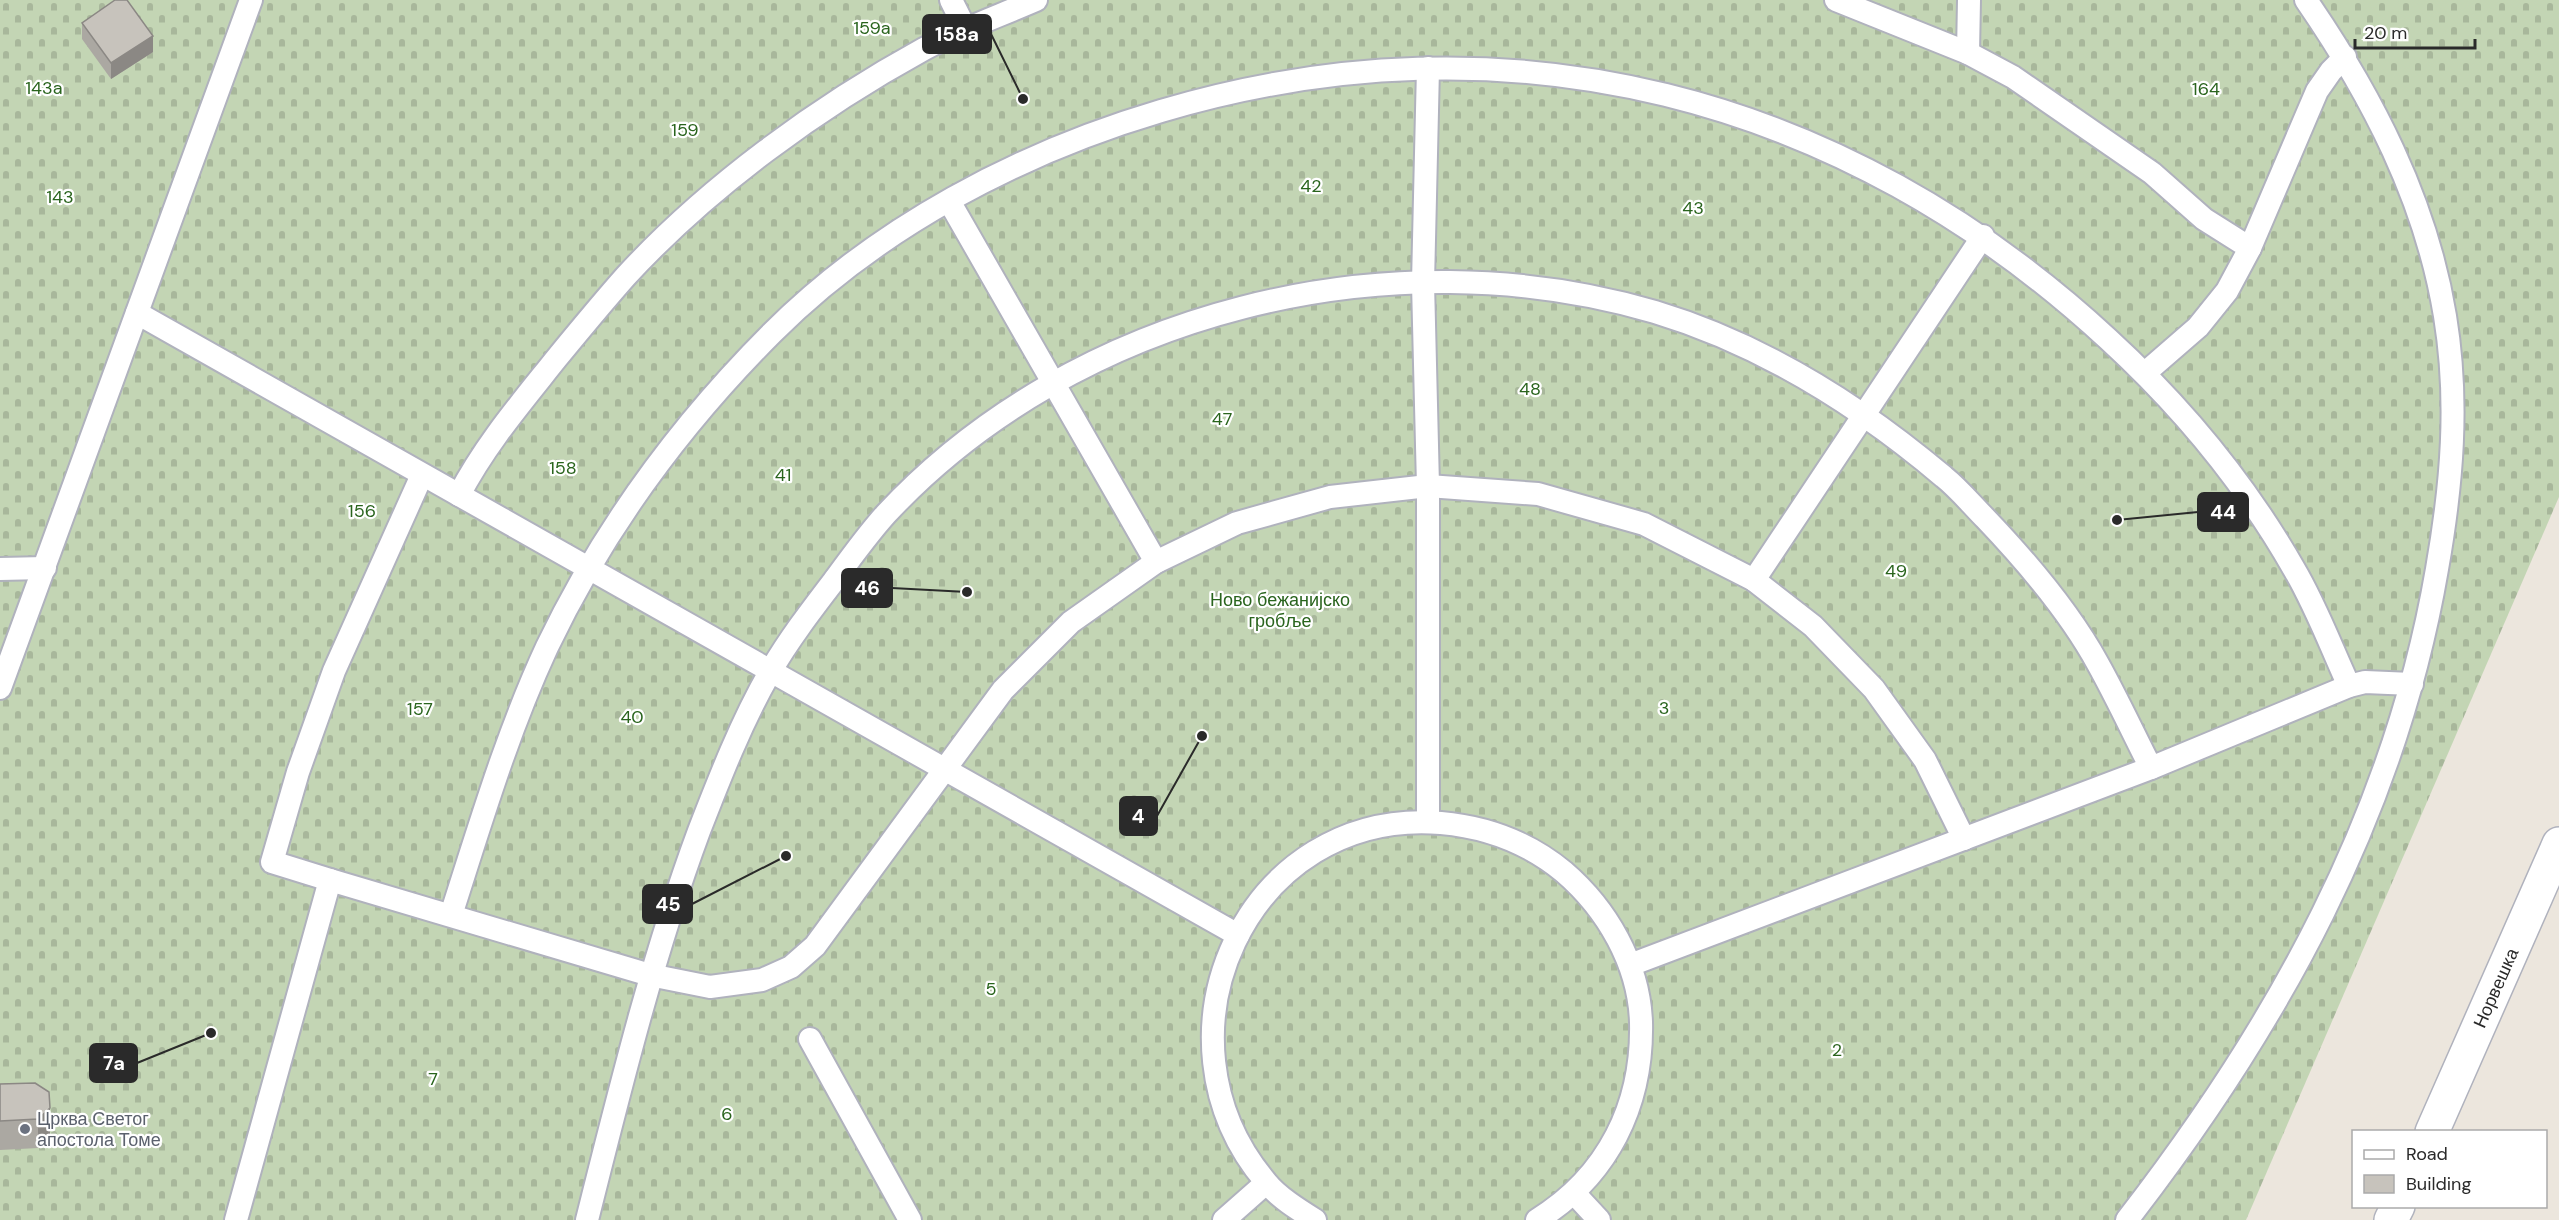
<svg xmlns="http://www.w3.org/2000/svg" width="2559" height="1220" font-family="'DM Sans',sans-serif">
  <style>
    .cemetery { fill: url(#cemetery-stones) }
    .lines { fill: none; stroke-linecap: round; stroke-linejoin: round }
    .service-casing { stroke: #b0b2bd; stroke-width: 26 }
    .secondary-casing { stroke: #b0b2bd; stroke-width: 36 }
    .service { stroke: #fff; stroke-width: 22 }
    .secondary { stroke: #fff; stroke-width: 33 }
    .wall { fill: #aba8a2 }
    .shaded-wall { fill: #8b8884 }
    .building { fill: #c7c3bc; stroke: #8b8884; stroke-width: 1.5 }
    .worship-dot { fill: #6b7280; stroke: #fff; stroke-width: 2 }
    .labels { text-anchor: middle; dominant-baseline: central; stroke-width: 4.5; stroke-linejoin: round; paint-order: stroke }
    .park-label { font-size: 18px; fill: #29641d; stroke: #fff }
    .street-label { font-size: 18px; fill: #2a2a2a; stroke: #fff }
    .worship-label { font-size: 18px; fill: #5b616d; stroke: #fff; text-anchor: start }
    .leader { fill: none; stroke: #2a2a2a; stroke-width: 2 }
    .callout-dot { fill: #2a2a2a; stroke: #fff; stroke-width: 2 }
    .callout { fill: #2a2a2a; stroke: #2a2a2a; stroke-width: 2 }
    .callout-label { font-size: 20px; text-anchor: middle; font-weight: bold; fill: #fff }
  </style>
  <defs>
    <pattern id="cemetery-stones" width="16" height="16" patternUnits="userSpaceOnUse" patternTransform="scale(1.5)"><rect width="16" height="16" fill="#c3d5b4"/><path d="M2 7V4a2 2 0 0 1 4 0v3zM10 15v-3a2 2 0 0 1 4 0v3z" fill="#a8b79b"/></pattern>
  </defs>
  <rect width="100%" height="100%" fill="#ece6dd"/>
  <polygon class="cemetery" points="0,0 2559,0 2559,497 2246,1220 0,1220"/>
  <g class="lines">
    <g class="service-casing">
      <g id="service">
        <polyline points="951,0 966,30"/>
        <polyline points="1836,0 1968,53 2013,77 2152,173 2204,219 2250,248 2227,291 2198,327 2145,373"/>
        <polyline points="1968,53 1969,0"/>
        <polyline points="949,201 1156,562"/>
        <polyline points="2250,248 2317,91 2331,71 2345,57"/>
        <polyline points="137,313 1238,935"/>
        <path d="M459 495C485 445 521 403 556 359 579 331 602 303 626 276 708 187 818 107 924 49 960 30 999 16 1036 0"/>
        <polyline points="0,569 45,568"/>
        <polyline points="1754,580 1983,236"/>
        <polyline points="0,688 251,0"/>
        <polyline points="1428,822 1428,486 1423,283 1428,68"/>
        <polyline points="330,880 272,862 298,772 334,671 422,475"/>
        <path d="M451 915C480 825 507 733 547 647 603 530 680 425 772 333 878 227 1019 153 1161 111 1508 8 1844 95 2108 339 2180 405 2245 483 2294 569 2316 606 2331 647 2349 686"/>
        <polyline points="1630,965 2151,768 2349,686 2365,682 2412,684"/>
        <polyline points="810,1039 910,1220"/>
        <polyline points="1574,1193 1599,1220"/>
        <polyline points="236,1220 330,880 650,975 710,987 762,980 791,967 815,946 1003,690 1071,622 1156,562 1237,523 1330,497 1428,486 1538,494 1644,524 1754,580 1813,626 1874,689 1925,760 1964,839"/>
        <path d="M587 1220C620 1089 652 958 699 831 720 777 741 723 770 672 789 639 813 608 836 578 852 556 868 534 886 514 1075 311 1391 234 1655 312 1761 344 1860 406 1944 477 1959 489 1972 505 1985 518 2027 562 2069 611 2098 664 2117 698 2133 733 2151 768"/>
        <polyline points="1224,1220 1266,1183"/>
        <path d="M1315 1220C1299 1210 1278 1197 1266 1182 1143 1037 1247 807 1441 823 1486 827 1529 843 1564 872 1607 909 1639 964 1641 1022 1643 1105 1608 1176 1537 1220"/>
        <path d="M2127 1220C2278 1025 2395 814 2437 569 2452 484 2459 401 2445 316 2426 200 2372 96 2306 0"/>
      </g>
    </g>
    <g class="secondary-casing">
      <g id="secondary">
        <polyline points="2432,1132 2559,844"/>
        <polyline points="2391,1220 2398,1206"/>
      </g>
    </g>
    <use href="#service" class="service"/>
    <use href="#secondary" class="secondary"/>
  </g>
  <g class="wall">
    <polygon points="82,23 153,52 111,79 82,39"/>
    <polygon points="35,1083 50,1137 38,1148 0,1150 0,1084"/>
  </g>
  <g class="shaded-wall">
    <polygon points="153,36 153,52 111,79 111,63"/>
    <polygon points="50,1108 50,1137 38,1148 38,1119"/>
  </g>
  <g class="building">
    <polygon points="115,0 127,0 153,36 111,63 82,23"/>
    <polygon points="35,1083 49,1092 50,1108 38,1119 0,1121 0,1084"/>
  </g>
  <circle class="worship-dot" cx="25" cy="1129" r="6"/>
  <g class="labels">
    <g class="park-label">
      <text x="872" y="28">159a</text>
      <text x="44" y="88">143a</text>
      <text x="2206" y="89">164</text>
      <text x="685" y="130">159</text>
      <text x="1311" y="186">42</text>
      <text x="60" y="197">143</text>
      <text x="1693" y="208">43</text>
      <text x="1530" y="389">48</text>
      <text x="1222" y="419">47</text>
      <text x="563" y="468">158</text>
      <text x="783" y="475">41</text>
      <text x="362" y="511">156</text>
      <text x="1896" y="571">49</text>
      <text x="1280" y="600">Ново бежанијско<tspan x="1280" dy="21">гробље</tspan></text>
      <text x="1664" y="708">3</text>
      <text x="420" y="709">157</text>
      <text x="632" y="717">40</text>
      <text x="991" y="989">5</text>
      <text x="1837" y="1050">2</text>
      <text x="433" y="1079">7</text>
      <text x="727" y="1114">6</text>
    </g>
    <g class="street-label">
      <text transform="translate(2496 988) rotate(-66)">Норвешка</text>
    </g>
    <g class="worship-label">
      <text x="37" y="1119">Црква Светог<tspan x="37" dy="21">апостола Томе</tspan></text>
    </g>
  </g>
  <path class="leader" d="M1023 99L991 34M2117 520L2198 512M967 592L892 588M1202 736L1157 816M786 856L692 904M211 1033L137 1063"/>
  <g class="callout-dot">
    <circle cx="1023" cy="99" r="6"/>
    <circle cx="2117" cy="520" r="6"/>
    <circle cx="967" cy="592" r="6"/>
    <circle cx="1202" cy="736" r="6"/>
    <circle cx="786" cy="856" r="6"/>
    <circle cx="211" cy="1033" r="6"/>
  </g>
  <g class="callout">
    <rect x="923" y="15" width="68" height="38" rx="6"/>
    <rect x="2198" y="493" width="50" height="38" rx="6"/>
    <rect x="842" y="569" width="50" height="38" rx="6"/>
    <rect x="1120" y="797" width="37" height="38" rx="6"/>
    <rect x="643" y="885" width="49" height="38" rx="6"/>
    <rect x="90" y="1044" width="47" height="38" rx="6"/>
  </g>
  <g class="callout-label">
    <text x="957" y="41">158a</text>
    <text x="2223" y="519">44</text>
    <text x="867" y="595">46</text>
    <text x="1138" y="823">4</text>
    <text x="668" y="911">45</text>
    <text x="114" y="1070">7a</text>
  </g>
  <rect x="2352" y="1130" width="195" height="78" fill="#ffffff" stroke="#aaaaaa" stroke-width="1.5"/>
  <rect x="2364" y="1150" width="30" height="9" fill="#ffffff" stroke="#aaaaaa" stroke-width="1.5"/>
  <text x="2406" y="1160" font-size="18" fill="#2a2a2a">Road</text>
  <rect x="2364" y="1175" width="30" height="18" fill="#c7c3bc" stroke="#aaaaaa" stroke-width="1.5"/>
  <text x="2406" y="1190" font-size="18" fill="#2a2a2a">Building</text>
  <path d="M2355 39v9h120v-9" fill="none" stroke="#2a2a2a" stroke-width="3"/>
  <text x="2364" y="39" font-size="18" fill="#2a2a2a" stroke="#ffffff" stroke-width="4.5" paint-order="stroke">20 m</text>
</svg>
